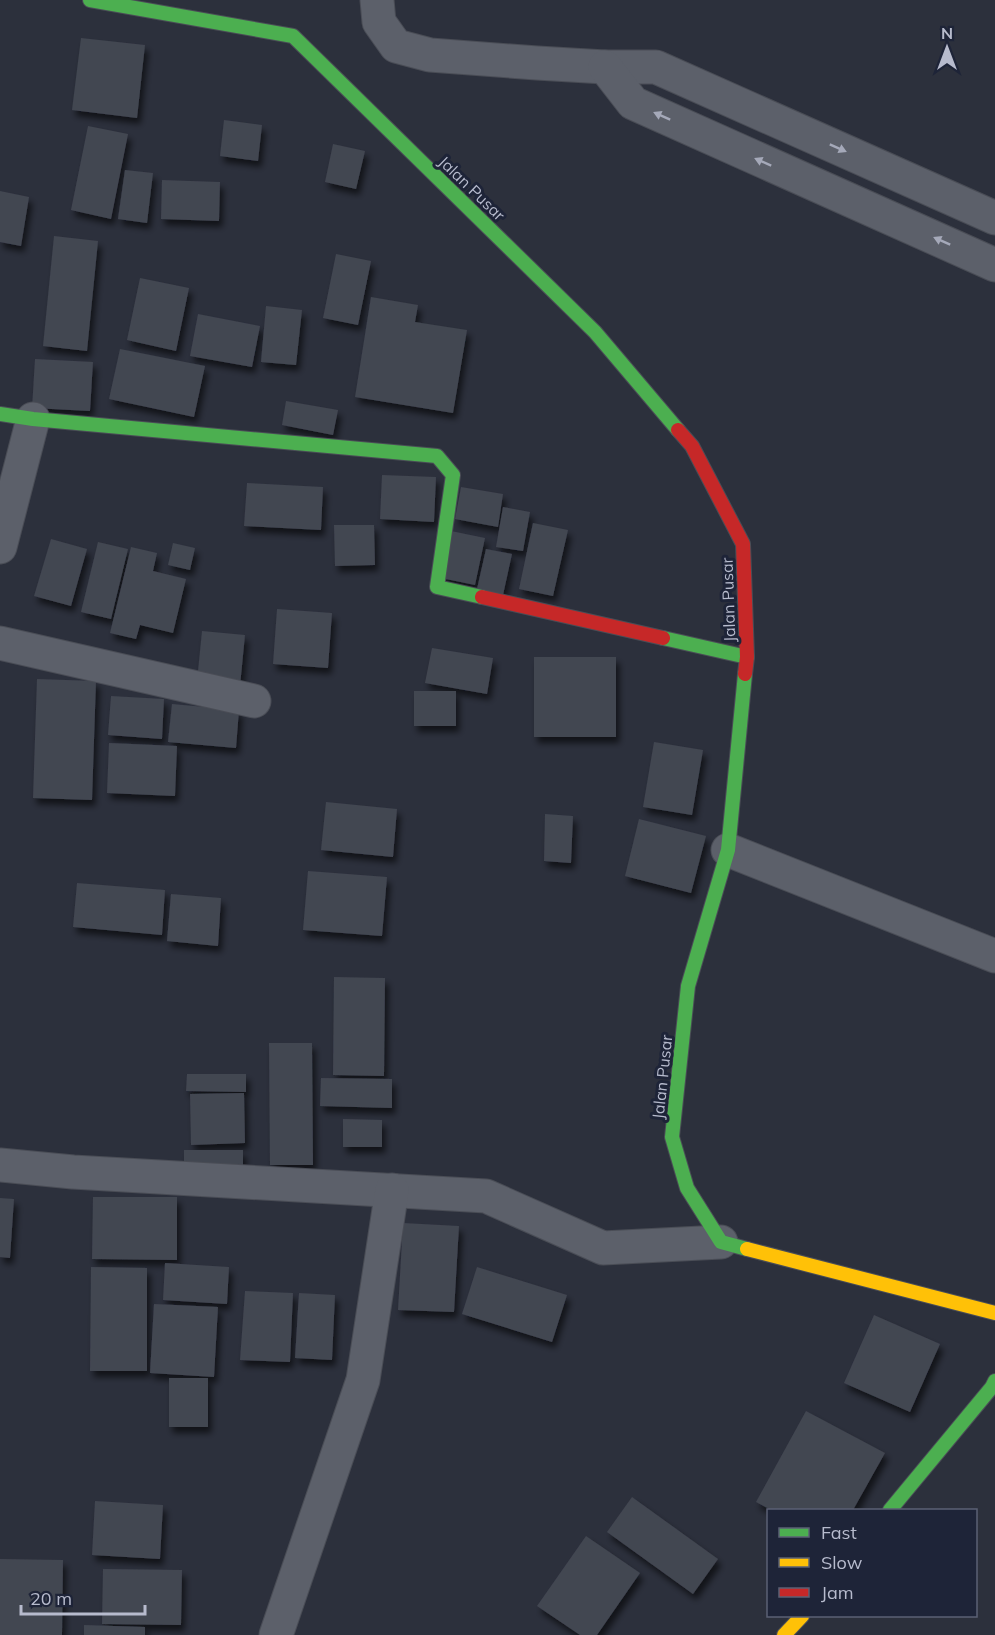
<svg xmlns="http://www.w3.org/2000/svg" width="995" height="1635" font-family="Mulish,sans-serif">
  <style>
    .building { fill: #424651; filter: url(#shadow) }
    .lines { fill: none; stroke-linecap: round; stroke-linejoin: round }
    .street-casing { stroke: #4a4d56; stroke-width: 35 }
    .fast-casing { stroke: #4a4d56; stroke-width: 16 }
    .slow-casing { stroke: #4a4d56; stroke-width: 16 }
    .jam-casing { stroke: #4a4d56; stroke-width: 16 }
    .street { stroke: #5c606a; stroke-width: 33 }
    .fast { stroke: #4caf50; stroke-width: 14 }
    .slow { stroke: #ffc107; stroke-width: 14 }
    .jam { stroke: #c62828; stroke-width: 14 }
    .oneway { fill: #a5a9b9 }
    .labels { text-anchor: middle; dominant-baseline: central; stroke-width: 6; stroke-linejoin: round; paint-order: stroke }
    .street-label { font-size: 16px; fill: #b7bbcd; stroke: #1e2438 }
  </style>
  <defs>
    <filter id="shadow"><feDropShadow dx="3.5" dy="6" stdDeviation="3" flood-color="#0009"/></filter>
  </defs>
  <rect width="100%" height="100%" fill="#2c303c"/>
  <g class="building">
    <polygon points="81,38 145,45 137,118 72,110"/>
    <polygon points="224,120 262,125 258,161 220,156"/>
    <polygon points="88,126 128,134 111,219 71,210"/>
    <polygon points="333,144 365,151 356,189 325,182"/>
    <polygon points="125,170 153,173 147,223 118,219"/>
    <polygon points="162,180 220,182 219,221 161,219"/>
    <polygon points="0,191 29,197 21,246 0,242"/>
    <polygon points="54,236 98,241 87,351 43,346"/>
    <polygon points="336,254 371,261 358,325 323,318"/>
    <polygon points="140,278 189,288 176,351 127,340"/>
    <polygon points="371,297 418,305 415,322 467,330 453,413 355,397"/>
    <polygon points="266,306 302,310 296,365 261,362"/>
    <polygon points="198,314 260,326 252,367 190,356"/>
    <polygon points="120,349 205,366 194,417 109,399"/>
    <polygon points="35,359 93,362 90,411 32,408"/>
    <polygon points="286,401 338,410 333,435 282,425"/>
    <polygon points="382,475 436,477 434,522 380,519"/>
    <polygon points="247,483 323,487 321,530 244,526"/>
    <polygon points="461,487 503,494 498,527 455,519"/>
    <polygon points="503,507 530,512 523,551 496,547"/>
    <polygon points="533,523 568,530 553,596 519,589"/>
    <polygon points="334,525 374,525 375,565 335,566"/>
    <polygon points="451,531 485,538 475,585 441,578"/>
    <polygon points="51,539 87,549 71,606 34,596"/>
    <polygon points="98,542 128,549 111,619 81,612"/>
    <polygon points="173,543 195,548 190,570 168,565"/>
    <polygon points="131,547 157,553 153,571 186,579 173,633 140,625 136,639 110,633"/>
    <polygon points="486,549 512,554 503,595 477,589"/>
    <polygon points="277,609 332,613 328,668 273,664"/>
    <polygon points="202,631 245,635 240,686 197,681"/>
    <polygon points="432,648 493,658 487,694 425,683"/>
    <rect x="534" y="657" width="82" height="80"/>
    <polygon points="37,679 96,681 92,800 33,798"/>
    <rect x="414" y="691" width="42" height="35"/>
    <polygon points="111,696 164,699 162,739 108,735"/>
    <polygon points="172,704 239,710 236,748 168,742"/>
    <polygon points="654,742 703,750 692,815 643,807"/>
    <polygon points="109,743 177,746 175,796 107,793"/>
    <polygon points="326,802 397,809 393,857 321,850"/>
    <polygon points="545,814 573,816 571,863 544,861"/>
    <polygon points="639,819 706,836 691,893 625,876"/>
    <polygon points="308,871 387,877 382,936 303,930"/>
    <polygon points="77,883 165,890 162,935 73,927"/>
    <polygon points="171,894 221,898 218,946 167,941"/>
    <polygon points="334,977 385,978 384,1076 333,1075"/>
    <polygon points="269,1043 312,1043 313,1165 270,1165"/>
    <polygon points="187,1074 246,1074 246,1092 186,1091"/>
    <polygon points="321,1078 392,1079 392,1108 320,1106"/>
    <polygon points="244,1093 245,1143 191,1145 190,1094"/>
    <polygon points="343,1119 382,1120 382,1147 343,1147"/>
    <polygon points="184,1150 243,1150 243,1174 184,1173"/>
    <polygon points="93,1197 177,1197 177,1260 92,1259"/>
    <polygon points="0,1198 14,1199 10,1258 0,1257"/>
    <polygon points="403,1223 459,1226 454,1312 398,1310"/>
    <polygon points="165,1263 229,1267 227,1304 163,1300"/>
    <polygon points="91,1267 147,1268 147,1371 90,1371"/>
    <polygon points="477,1267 567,1295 552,1342 462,1314"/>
    <polygon points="245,1291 293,1293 290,1362 240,1360"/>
    <polygon points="299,1293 335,1295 332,1360 295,1358"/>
    <polygon points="154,1304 218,1307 214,1377 150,1373"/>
    <polygon points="874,1315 940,1344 910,1412 844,1383"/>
    <rect x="169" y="1378" width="39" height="49"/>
    <polygon points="806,1411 885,1453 853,1510 771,1510 756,1502"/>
    <polygon points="632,1497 718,1559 693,1594 607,1532"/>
    <polygon points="95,1501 163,1505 160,1559 92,1555"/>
    <polygon points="586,1536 640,1573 597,1635 580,1635 537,1606"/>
    <polygon points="0,1559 63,1560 62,1635 0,1635"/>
    <polygon points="103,1569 182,1570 181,1625 102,1624"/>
    <polygon points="84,1625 145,1627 145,1635 84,1635"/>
  </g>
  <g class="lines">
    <g class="street-casing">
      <g id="street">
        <polyline points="377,0 379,22 396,46 430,55 537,63 605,67 656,67 995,218"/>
        <polyline points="605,67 633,103 995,265"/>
        <polyline points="0,547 33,419"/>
        <polyline points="0,643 254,701"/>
        <polyline points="728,850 995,956"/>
        <polyline points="0,1165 73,1172 486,1196 603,1248 721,1242"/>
        <polyline points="276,1635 363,1380 392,1190"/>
      </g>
    </g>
    <g class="fast-casing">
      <g id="fast">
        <polyline points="90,0 293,36 595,332 678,430"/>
        <polyline points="0,414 33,419 437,456 453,475 437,587 482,597"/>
        <polyline points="663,638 747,657"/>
        <polyline points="745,674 728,850 688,986 672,1137 687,1188 721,1242 747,1249"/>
        <polyline points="890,1510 992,1387 995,1381"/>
      </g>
    </g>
    <g class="slow-casing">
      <g id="slow">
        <polyline points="747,1249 995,1313"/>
        <polyline points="784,1635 802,1616"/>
      </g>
    </g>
    <g class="jam-casing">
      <g id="jam">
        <polyline points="678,430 692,446 743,544 747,657 745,674"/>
        <polyline points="482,597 663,638"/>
      </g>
    </g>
    <use href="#street" class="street"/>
    <use href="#fast" class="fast"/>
    <use href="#slow" class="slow"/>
    <use href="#jam" class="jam"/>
  </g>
  <defs><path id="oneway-solid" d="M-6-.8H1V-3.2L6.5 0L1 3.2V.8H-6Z" transform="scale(1.5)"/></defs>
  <g class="oneway">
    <use href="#oneway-solid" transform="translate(662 116) rotate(-156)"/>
    <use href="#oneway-solid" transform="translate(838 148) rotate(24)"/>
    <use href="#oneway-solid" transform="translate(763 162) rotate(-156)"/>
    <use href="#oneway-solid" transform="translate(942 241) rotate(-156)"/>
  </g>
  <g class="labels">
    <g class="street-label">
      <text transform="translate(472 188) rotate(44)">Jalan Pusar</text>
      <text transform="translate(728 600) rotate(-92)">Jalan Pusar</text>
      <text transform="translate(662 1077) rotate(-84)">Jalan Pusar</text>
    </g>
  </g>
  <rect x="767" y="1509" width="210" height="108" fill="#1e2438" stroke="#5b6074" stroke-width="1.5"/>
  <rect x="779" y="1528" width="30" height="9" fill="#4caf50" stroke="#5b6074" stroke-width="1.5"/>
  <text x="821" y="1539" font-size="18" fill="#b7bbcd">Fast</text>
  <rect x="779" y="1558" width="30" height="9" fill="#ffc107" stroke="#5b6074" stroke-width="1.5"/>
  <text x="821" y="1569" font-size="18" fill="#b7bbcd">Slow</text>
  <rect x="779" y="1588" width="30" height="9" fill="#c62828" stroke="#5b6074" stroke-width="1.5"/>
  <text x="821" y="1599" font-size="18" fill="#b7bbcd">Jam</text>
  <g transform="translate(947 48)" stroke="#1e2438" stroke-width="4.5" paint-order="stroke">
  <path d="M0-4.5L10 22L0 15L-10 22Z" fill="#b7bbcd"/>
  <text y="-9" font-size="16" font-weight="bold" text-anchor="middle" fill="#b7bbcd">N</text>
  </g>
  <path d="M21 1605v9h124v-9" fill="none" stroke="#b7bbcd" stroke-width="3"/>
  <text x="30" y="1605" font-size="18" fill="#b7bbcd" stroke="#1e2438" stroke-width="4.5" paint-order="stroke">20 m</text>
</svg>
